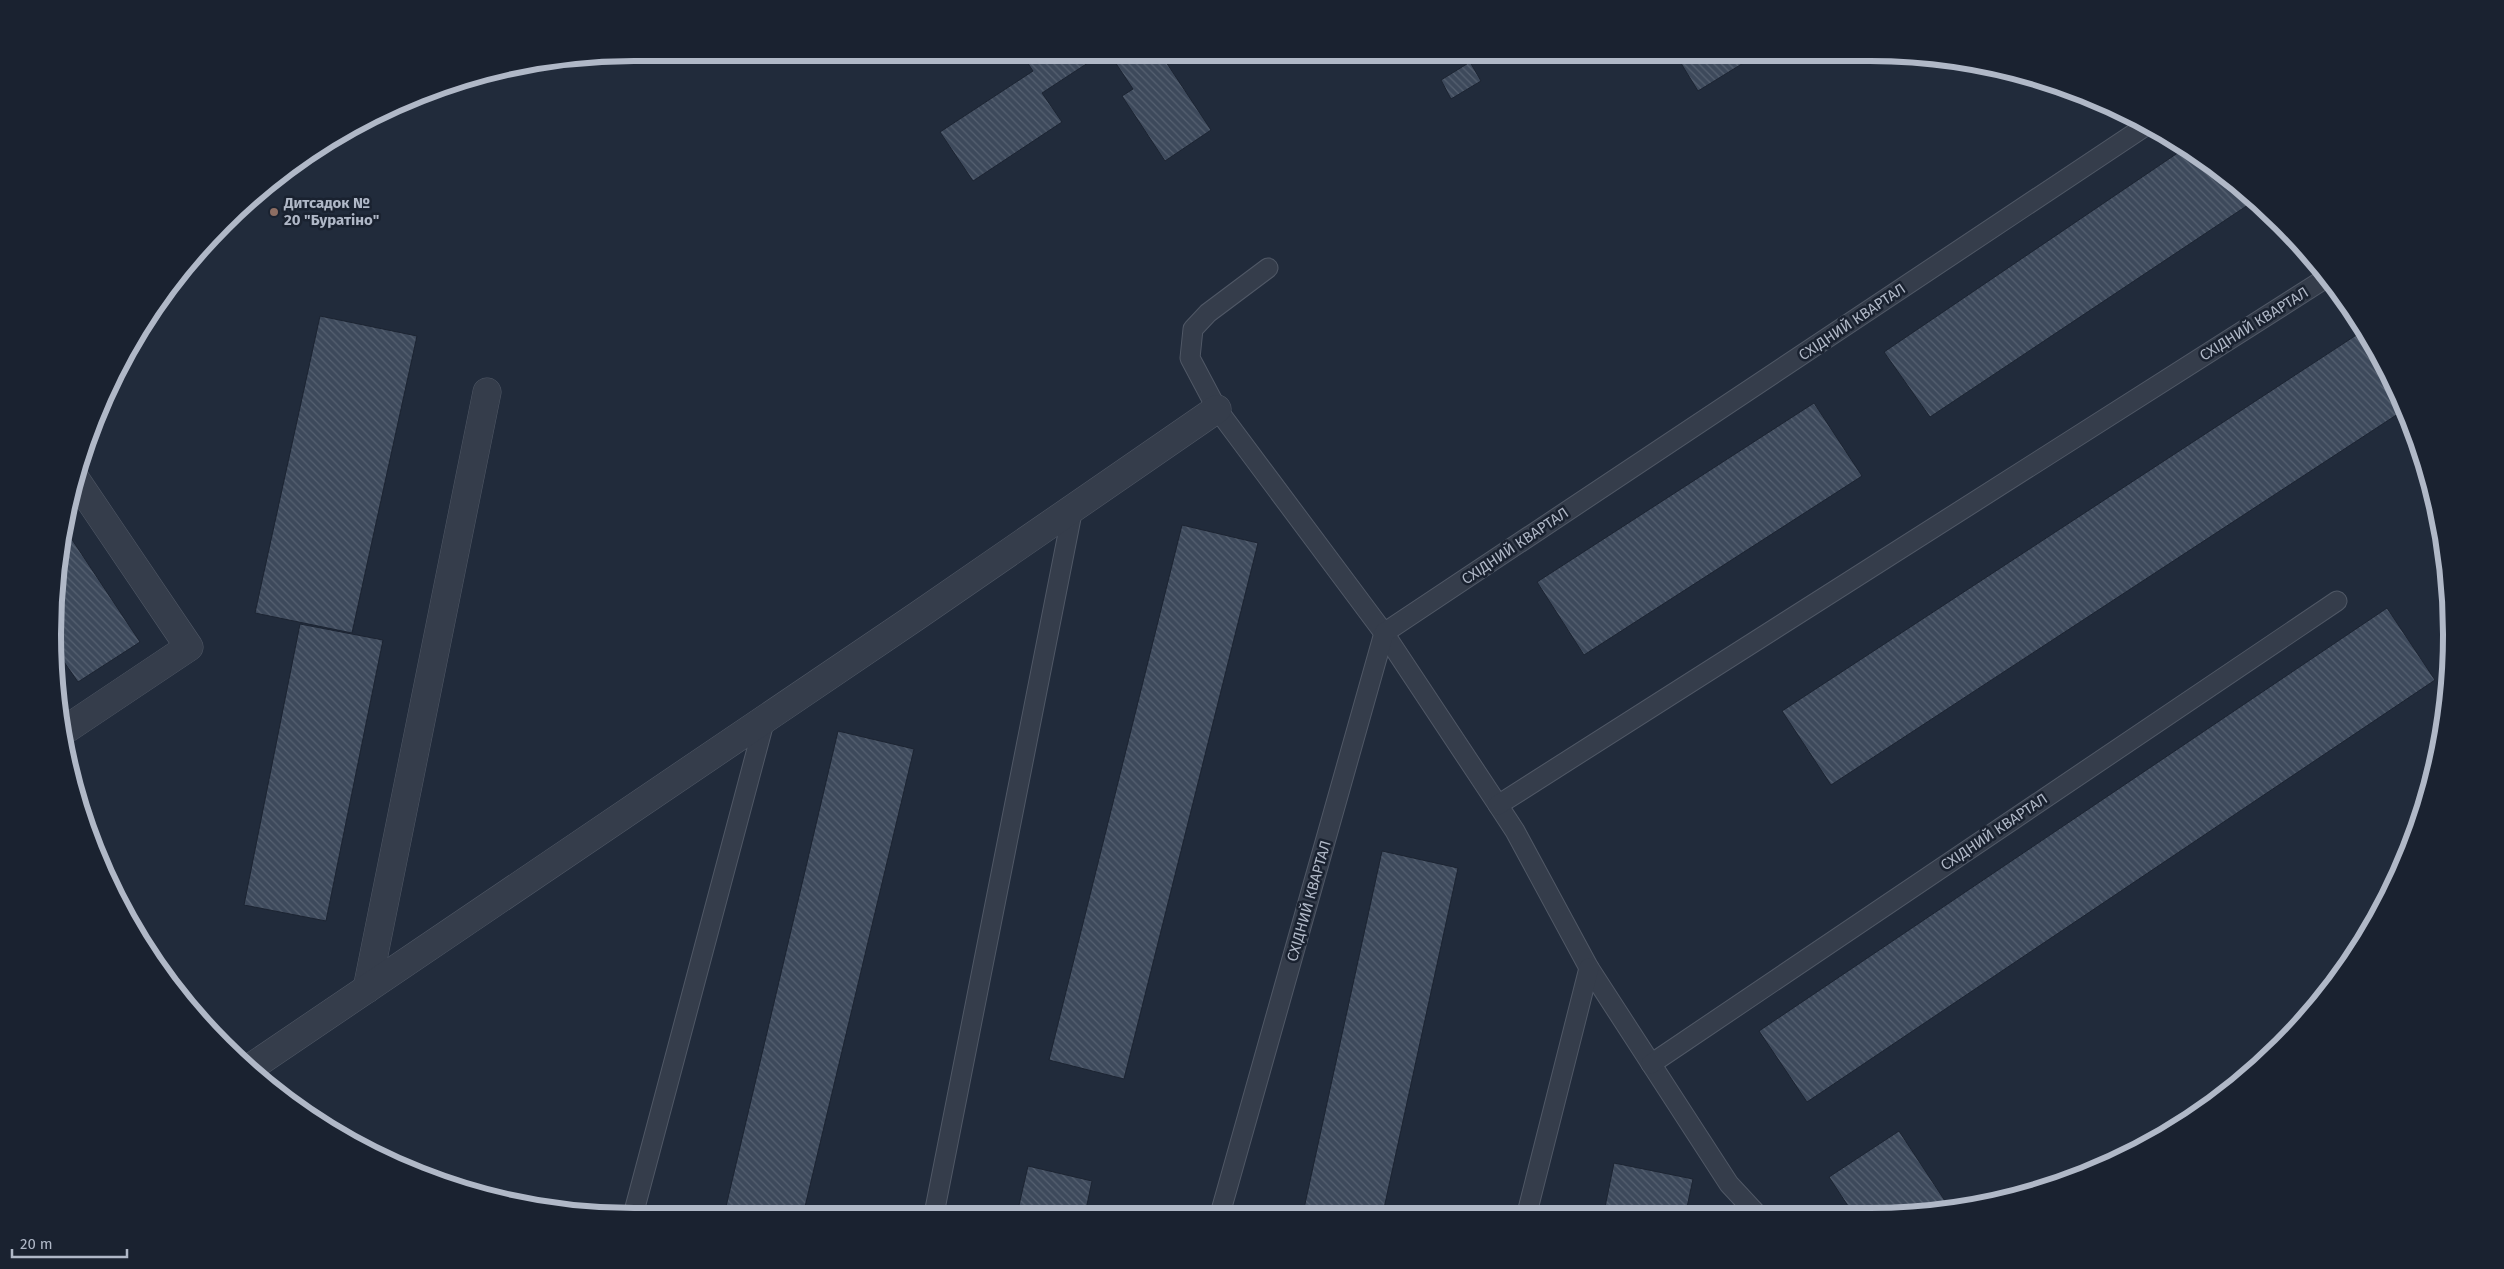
<svg xmlns="http://www.w3.org/2000/svg" width="2504" height="1269" font-family="'Fira Sans',sans-serif">
  <style>
    .building { fill: url(#building-back-hatch); stroke: #1c2432 }
    .lines { fill: none; stroke-linecap: round; stroke-linejoin: round }
    .service-casing { stroke: #505866; stroke-width: 21 }
    .minor-casing { stroke: #505866; stroke-width: 29 }
    .service { stroke: #353d4b; stroke-width: 19 }
    .minor { stroke: #353d4b; stroke-width: 28 }
    .education-dot { fill: #8d6e63; stroke: #1a2230; stroke-width: 2 }
    .labels { text-anchor: middle; dominant-baseline: central; stroke-width: 5; stroke-linejoin: round; paint-order: stroke }
    .poi-label { font-size: 15px; font-weight: bold; fill: #b0b8c7; stroke: #1a2230; text-anchor: start }
    .street-label { font-size: 15px; fill: #b0b8c7; stroke: #1a2230 }
    .rim { fill: none; stroke: #b0b8c7; stroke-width: 6 }
  </style>
  <defs>
    <pattern id="building-back-hatch" width="6" height="6" patternUnits="userSpaceOnUse" patternTransform="scale(1.25)"><rect width="6" height="6" fill="#3d495b"/><path d="M-1 5l2 2M0 0l6 6M5-1l2 2" fill="none" stroke="#566171"/></pattern>
  </defs>
  <rect width="100%" height="100%" fill="#212b3b"/>
  <g class="building">
    <polygon points="1021,53 1103,53 1042,93 1062,122 973,181 940,132 1033,71"/>
    <polygon points="1109,53 1167,53 1162,56 1211,130 1165,161 1122,96 1133,89"/>
    <polygon points="1690,54 1740,54 1745,62 1698,91 1679,60"/>
    <polygon points="1470,62 1481,81 1451,99 1441,80"/>
    <polygon points="2185,148 2224,173 2254,201 1930,417 1884,352"/>
    <polygon points="320,316 417,336 352,633 255,613"/>
    <polygon points="2364,330 2373,343 2404,410 1831,785 1782,711"/>
    <polygon points="1814,403 1862,476 1584,655 1537,582"/>
    <polygon points="1182,525 1258,543 1124,1079 1049,1060"/>
    <polygon points="63,526 140,642 78,682 55,649 54,597"/>
    <polygon points="2387,608 2435,680 1807,1102 1759,1031"/>
    <polygon points="300,624 383,640 326,921 244,905"/>
    <polygon points="838,731 914,749 803,1215 724,1215"/>
    <polygon points="1382,851 1458,868 1383,1213 1303,1213"/>
    <polygon points="1899,1131 1951,1210 1852,1212 1829,1177"/>
    <polygon points="1614,1163 1693,1179 1686,1212 1604,1212"/>
    <polygon points="1028,1166 1092,1181 1085,1214 1017,1214"/>
  </g>
  <g class="lines">
    <g class="service-casing">
      <g id="service">
        <polyline points="1268,268 1208,313 1193,329 1190,358 1217,409 1384,633 1498,805 1515,831 1589,968 1729,1184 1755,1212"/>
        <polyline points="1498,805 2326,278"/>
        <polyline points="1651,1064 2337,601"/>
        <polyline points="1527,1213 1589,968"/>
        <polyline points="934,1214 1073,508"/>
        <polyline points="1220,1214 1384,633 2147,125"/>
        <polyline points="633,1215 765,719"/>
      </g>
    </g>
    <g class="minor-casing">
      <g id="minor">
        <polyline points="62,732 189,647 76,480"/>
        <polyline points="367,989 487,392"/>
        <polyline points="250,1068 917,616 1217,409"/>
      </g>
    </g>
    <use href="#service" class="service"/>
    <use href="#minor" class="minor"/>
  </g>
  <circle class="education-dot" cx="274" cy="212" r="5"/>
  <g class="labels">
    <g class="poi-label">
      <text x="284" y="203">Дитсадок №<tspan x="284" dy="17">20 "Буратіно"</tspan></text>
    </g>
    <g class="street-label">
      <text transform="translate(1852 322) rotate(-34)">СХІДНИЙ КВАРТАЛ</text>
      <text transform="translate(2254 324) rotate(-32)">СХІДНИЙ КВАРТАЛ</text>
      <text transform="translate(1515 546) rotate(-34)">СХІДНИЙ КВАРТАЛ</text>
      <text transform="translate(1994 832) rotate(-34)">СХІДНИЙ КВАРТАЛ</text>
      <text transform="translate(1309 901) rotate(-74)">СХІДНИЙ КВАРТАЛ</text>
    </g>
  </g>
  <path d="M0 0H2504V1269H0ZM634 61H1870A573 573 0 0 1 2443 634V635A573 573 0 0 1 1870 1208H634A573 573 0 0 1 61 635V634A573 573 0 0 1 634 61Z" fill="#1a2230" fill-rule="evenodd"/>
  <path class="rim" d="M634 61H1870A573 573 0 0 1 2443 634V635A573 573 0 0 1 1870 1208H634A573 573 0 0 1 61 635V634A573 573 0 0 1 634 61Z"/>
  <path d="M12 1249v8h115v-8" fill="none" stroke="#b0b8c7" stroke-width="2.5"/>
  <text x="20" y="1249" font-size="15" fill="#b0b8c7" stroke="#1a2230" stroke-width="4" paint-order="stroke">20 m</text>
</svg>
